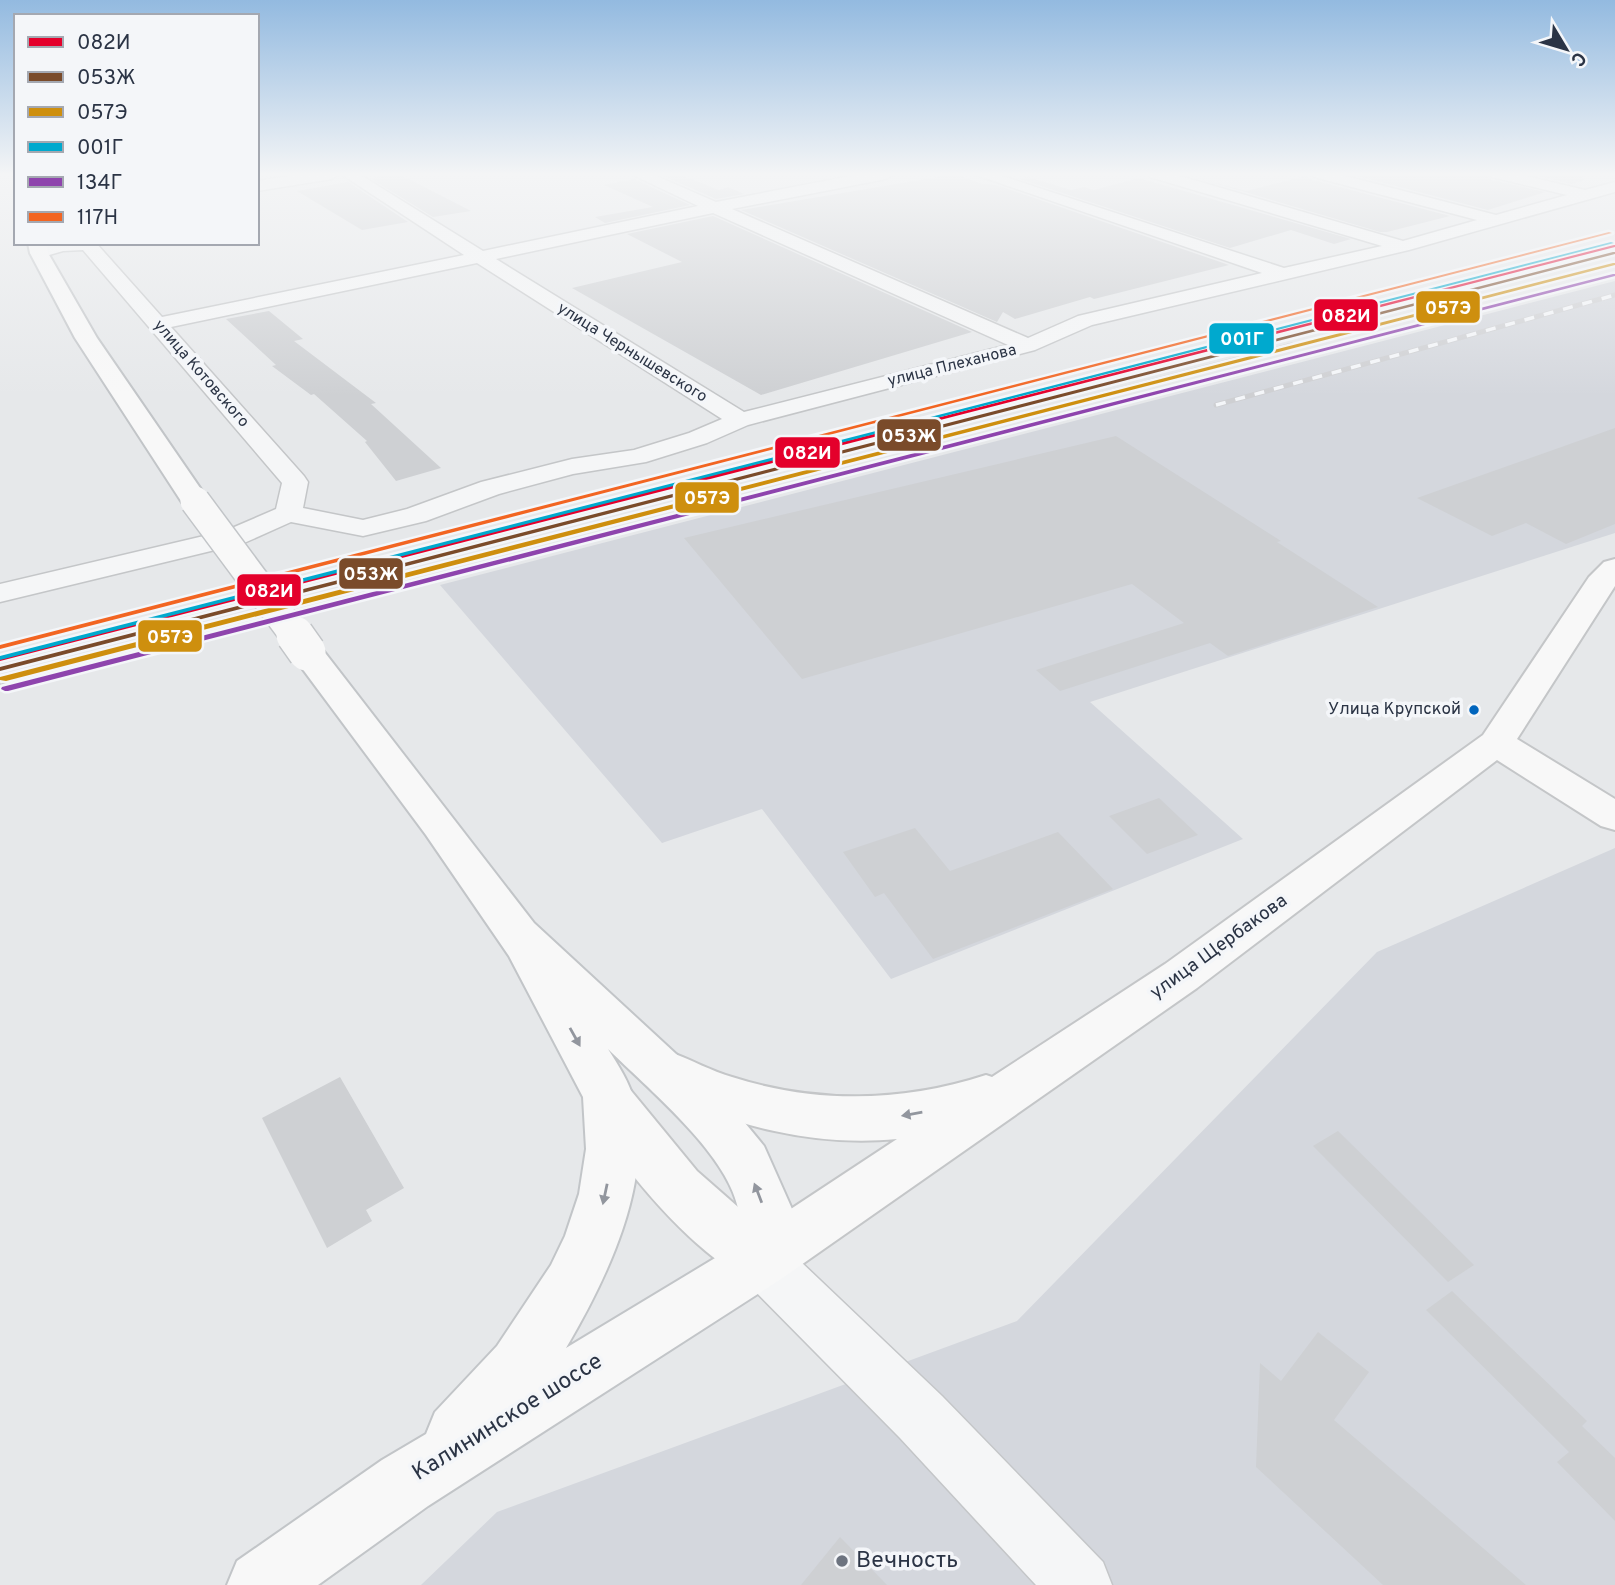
<svg xmlns="http://www.w3.org/2000/svg" width="1615" height="1585" font-family="Overpass,sans-serif">
  <style>
    .built { fill: #d4d7dd }
    .building { fill: #ced0d3 }
    .lines { fill: none; stroke-linecap: round; stroke-linejoin: round }
    .street-casing { stroke: #c4c6c8; stroke-width: 3 }
    .secondary-casing { stroke: #c4c6c8; stroke-width: 4 }
    .primary-casing { stroke: #c2c5c8; stroke-width: 4 }
    .street { fill: #f5f6f7; fill-rule: evenodd }
    .secondary { fill: #f8f8f8; fill-rule: evenodd }
    .primary { fill: #f8f8f8; fill-rule: evenodd }
    .rail-far2-casing { stroke: #cecfd2; stroke-width: 5 }
    .rail-far1-casing { stroke: #cecfd2; stroke-width: 6 }
    .rail-casing { stroke: #cecfd2; stroke-width: 8 }
    .rail-far2 { stroke: #f4f6f9; stroke-width: 3.5; stroke-dasharray: 10; stroke-linecap: butt }
    .rail-far1 { stroke: #f4f6f9; stroke-width: 4.5; stroke-dasharray: 12; stroke-linecap: butt }
    .rail { stroke: #f4f6f9; stroke-width: 5; stroke-dasharray: 15; stroke-linecap: butt }
    .primary-bridge-far1-casing { stroke: #c2c5c8; stroke-width: 32; stroke-linecap: butt }
    .primary-bridge-casing { stroke: #c2c5c8; stroke-width: 40; stroke-linecap: butt }
    .primary-bridge-far1 { stroke: #f8f8f8; stroke-width: 29 }
    .primary-bridge { stroke: #f8f8f8; stroke-width: 37 }
    .rail-1-casing { stroke: #f4f6f9; stroke-width: 5 }
    .rail-2-casing { stroke: #f4f6f9; stroke-width: 5 }
    .rail-3-casing { stroke: #f4f6f9; stroke-width: 5 }
    .rail-4-casing { stroke: #f4f6f9; stroke-width: 5 }
    .rail-5-casing { stroke: #f4f6f9; stroke-width: 5 }
    .rail-6-casing { stroke: #f4f6f9; stroke-width: 5 }
    .rail-1 { fill: #e4002b; fill-rule: evenodd }
    .rail-2 { fill: #7a4b2a; fill-rule: evenodd }
    .rail-3 { fill: #ce8f0e; fill-rule: evenodd }
    .rail-4 { fill: #00a9ce; fill-rule: evenodd }
    .rail-5 { fill: #8e44ad; fill-rule: evenodd }
    .rail-6 { fill: #f26522; fill-rule: evenodd }
    .oneway { fill: #92969e }
    .bus-dot { fill: #0065bd; stroke: #f4f6f9; stroke-width: 2.5 }
    .poi-dot { fill: #6c737f; stroke: #f4f6f9; stroke-width: 2.5 }
    .labels { text-anchor: middle; dominant-baseline: central; stroke-width: 7; stroke-linejoin: round; paint-order: stroke }
    .far-street-label { font-size: 16px; fill: #2b3445; stroke: #f4f6f9 }
    .bus-label { font-size: 17px; fill: #2b3445; stroke: #f4f6f9; text-anchor: end }
    .street-label { font-size: 19px; fill: #2b3445; stroke: #f4f6f9 }
    .near-street-label { font-size: 23px; fill: #2b3445; stroke: #f4f6f9 }
    .near-poi-label { font-size: 23px; fill: #2b3445; stroke: #f4f6f9; text-anchor: start }
    .line-badge { stroke: #f4f6f9; stroke-width: 2.5 }
    .badge-label { font-size: 19px; text-anchor: middle; font-weight: bold; fill: #fff }
  </style>
  <rect width="100%" height="100%" fill="#e6e8ea"/>
  <g class="built">
    <polygon points="1615,281 1615,533 1090,702 1243,839 891,979 762,809 662,843 440,585"/>
    <polygon points="1615,848 1615,1585 421,1585 497,1512 1017,1321 1377,952"/>
  </g>
  <g class="building">
    <polygon points="399,174 471,211 433,217 370,178"/>
    <polygon points="659,174 679,174 719,190 728,187 744,194 716,199"/>
    <polygon points="956,174 982,184 996,185 1229,265 1094,299 1090,297 1015,319 1003,312 997,322 741,210"/>
    <polygon points="1350,174 1488,174 1491,180 1545,192 1488,210"/>
    <polygon points="1531,174 1583,174 1584,180 1572,184"/>
    <polygon points="1306,176 1313,180 1450,216 1387,232 1380,232 1201,179 1246,191"/>
    <polygon points="1028,177 1071,190 1084,187 1094,190 1139,178 1351,239 1334,244 1291,230 1230,248 1020,179"/>
    <polygon points="634,179 690,205 605,223 595,217 653,207 604,185"/>
    <polygon points="348,182 408,222 362,230 297,191"/>
    <polygon points="713,216 972,332 761,395 572,288 682,262 627,234"/>
    <polygon points="269,311 303,339 294,341 376,403 371,404 441,468 396,481 365,442 367,441 314,394 311,395 272,366 276,365 226,319"/>
    <polygon points="1615,428 1615,524 1566,544 1526,523 1492,536 1417,498"/>
    <polygon points="1116,436 1281,541 1277,542 1378,607 1228,656 1210,643 1060,691 1036,670 1184,623 1132,584 802,679 684,538"/>
    <polygon points="1159,798 1198,835 1147,854 1109,816"/>
    <polygon points="915,828 950,871 1058,832 1113,889 933,959 884,893 875,897 843,852"/>
    <polygon points="340,1077 404,1188 366,1210 372,1221 327,1248 262,1118"/>
    <polygon points="1338,1131 1474,1265 1448,1282 1313,1146"/>
    <polygon points="1452,1291 1587,1421 1582,1426 1615,1458 1615,1521 1557,1462 1569,1452 1426,1310"/>
    <polygon points="1318,1332 1369,1372 1334,1420 1526,1585 1383,1585 1256,1467 1260,1363 1281,1381"/>
    <polygon points="840,1537 887,1585 801,1585"/>
  </g>
  <g class="lines">
    <g class="street-casing">
      <g id="street">
        <polygon points="301,174 339,174 332,179 257,191 257,181"/>
        <path d="M341 174H359L483 251 698 206 631 174H652L716 202 861 174H893L886 179 732 209 1028 338 1078 316 1262 273 973 174H996L1284 268 1382 246 1150 177 1148 174H1173L1403 241 1477 220 1314 177 1312 174H1338L1496 215 1567 195 1492 177 1490 174H1518L1585 190 1615 182V192L1409 250 1092 325 1035 350 748 425 707 443 646 462 573 474 499 494 426 521 363 536 291 522 244 543 0 602V584L225 531 276 509 282 483 83 250 63 251 39 258 30 253C44 237 77 243 96 243L162 317 464 255ZM713 213 1008 345 744 412 496 259ZM477 263 722 419 689 433 634 450 572 459 481 482 407 509 363 520 303 508 308 482 304 476 171 327Z"/>
        <polygon points="761,1235 780,1242 942,1396 1103,1562 1112,1585 1036,1585 900,1438 742,1278 734,1260 742,1242"/>
      </g>
    </g>
    <g class="secondary-casing">
      <path id="secondary" d="M1615 559V586L1517 739 1615 799V830L1601 826 1497 760 1197 988 781 1279 761 1286C699 1262 614 1162 585 1102L592 1087 610 1081 628 1087 697 1171 762 1228 897 1139C814 1147 728 1126 655 1087L648 1073 655 1059 672 1053C692 1060 711 1071 732 1077 816 1104 903 1102 986 1075L992 1077 1165 964 1483 735 1589 577 1604 562Z"/>
    </g>
    <g class="primary-casing">
      <g id="primary">
        <polygon points="28,243 46,243 48,253 97,338 209,501 205,507 195,509 185,507 181,501 75,338 30,253"/>
        <path d="M307 642 319 645 534 923 727 1101 764 1146 792 1209 789 1260 781 1279 428 1506 318 1585H227L237 1561 382 1460 426 1434 435 1412 497 1346 551 1265 565 1236 579 1194 586 1149 583 1097 509 956 426 835 290 652 295 645ZM608 1049C647 1088 726 1152 738 1208 740 1219 736 1234 735 1246L566 1348C606 1280 654 1182 634 1101 630 1083 618 1065 608 1049Z"/>
      </g>
    </g>
    <use href="#street" class="street"/>
    <use href="#secondary" class="secondary"/>
    <use href="#primary" class="primary"/>
    <g class="rail-far2-casing">
      <g id="rail-far2">
        <polyline points="1216,405 1615,295"/>
        <polyline points="908,445 1292,345"/>
      </g>
    </g>
    <g class="rail-far1-casing">
      <polyline id="rail-far1" points="170,637 914,443"/>
    </g>
    <g class="rail-casing">
      <polyline id="rail" points="0,681 176,635"/>
    </g>
    <use href="#rail-far2" class="rail-far2"/>
    <use href="#rail-far1" class="rail-far1"/>
    <use href="#rail" class="rail"/>
    <g class="primary-bridge-far1-casing">
      <polyline id="primary-bridge-far1" points="195,501 296,637"/>
    </g>
    <g class="primary-bridge-casing">
      <polyline id="primary-bridge" points="295,635 307,652"/>
    </g>
    <use href="#primary-bridge-far1" class="primary-bridge-far1"/>
    <use href="#primary-bridge" class="primary-bridge"/>
    <g class="rail-1-casing">
      <polygon id="rail-1" points="1614,245 1615,245 1615,247 0,661 0,657"/>
    </g>
    <g class="rail-2-casing">
      <polygon id="rail-2" points="1613,252 1615,252 1615,254 0,671 0,667"/>
    </g>
    <g class="rail-3-casing">
      <polygon id="rail-3" points="1613,263 1615,263 1615,265 6,681 0,680 0,677"/>
    </g>
    <g class="rail-4-casing">
      <polygon id="rail-4" points="1611,242 1614,243 0,660 0,656"/>
    </g>
    <g class="rail-5-casing">
      <polygon id="rail-5" points="1613,274 1615,274 1615,276 8,691 5,691 1,689 2,687"/>
    </g>
    <g class="rail-6-casing">
      <polygon id="rail-6" points="1609,232 1612,233 0,649 0,645"/>
    </g>
    <use href="#rail-1" class="rail-1"/>
    <use href="#rail-2" class="rail-2"/>
    <use href="#rail-3" class="rail-3"/>
    <use href="#rail-4" class="rail-4"/>
    <use href="#rail-5" class="rail-5"/>
    <use href="#rail-6" class="rail-6"/>
  </g>
  <defs><path id="oneway-solid" d="M-6-.8H1V-3.2L6.5 0L1 3.2V.8H-6Z" transform="scale(1.75)"/></defs>
  <g class="oneway">
    <use href="#oneway-solid" transform="translate(575 1037) rotate(61)"/>
    <use href="#oneway-solid" transform="translate(912 1114) rotate(170)"/>
    <use href="#oneway-solid" transform="translate(758 1193) rotate(-111)"/>
    <use href="#oneway-solid" transform="translate(605 1194) rotate(102)"/>
  </g>
  <linearGradient id="sky" x2="0" y2="1"><stop stop-color="#93bae0"/><stop offset="0.44" stop-color="#f4f5f6"/><stop offset="1" stop-color="#f4f5f6" stop-opacity="0"/></linearGradient>
  <rect width="1615" height="396" fill="url(#sky)"/>
  <circle class="bus-dot" cx="1474" cy="710" r="6"/>
  <circle class="poi-dot" cx="842" cy="1561" r="7"/>
  <g class="labels">
    <g class="far-street-label">
      <text transform="translate(632 353) rotate(32)">улица Чернышевского</text>
      <text transform="translate(952 366) rotate(-14)">улица Плеханова</text>
      <text transform="translate(201 374) rotate(49)">улица Котовского</text>
    </g>
    <g class="bus-label">
      <text x="1461" y="710">Улица Крупской</text>
    </g>
    <g class="street-label">
      <text transform="translate(1219 947) rotate(-36)">улица Щербакова</text>
    </g>
    <g class="near-street-label">
      <text transform="translate(508 1418) rotate(-32)">Калининское шоссе</text>
    </g>
    <g class="near-poi-label">
      <text x="856" y="1561">Вечность</text>
    </g>
  </g>
  <g class="line-badge">
    <rect x="1415" y="290" width="66" height="34" rx="7" fill="#ce8f0e"/>
    <rect x="1313" y="298" width="66" height="34" rx="7" fill="#e4002b"/>
    <rect x="1208" y="322" width="67" height="33" rx="7" fill="#00a9ce"/>
    <rect x="876" y="418" width="66" height="34" rx="7" fill="#7a4b2a"/>
    <rect x="774" y="436" width="67" height="33" rx="7" fill="#e4002b"/>
    <rect x="674" y="481" width="66" height="33" rx="7" fill="#ce8f0e"/>
    <rect x="338" y="557" width="66" height="33" rx="7" fill="#7a4b2a"/>
    <rect x="236" y="573" width="66" height="34" rx="7" fill="#e4002b"/>
    <rect x="137" y="619" width="66" height="34" rx="7" fill="#ce8f0e"/>
  </g>
  <g class="badge-label">
    <text x="1448" y="314">057Э</text>
    <text x="1346" y="322">082И</text>
    <text x="1242" y="345">001Г</text>
    <text x="909" y="442">053Ж</text>
    <text x="807" y="459">082И</text>
    <text x="707" y="504">057Э</text>
    <text x="371" y="580">053Ж</text>
    <text x="269" y="597">082И</text>
    <text x="170" y="643">057Э</text>
  </g>
  <rect x="14" y="14" width="245" height="231" fill="#f4f6f9" stroke="#a4a8b1" stroke-width="2"/>
  <rect x="28" y="37" width="35" height="10" fill="#e4002b" stroke="#a4a8b1" stroke-width="2"/>
  <text x="77" y="49" font-size="21" fill="#2b3445">082И</text>
  <rect x="28" y="72" width="35" height="10" fill="#7a4b2a" stroke="#a4a8b1" stroke-width="2"/>
  <text x="77" y="84" font-size="21" fill="#2b3445">053Ж</text>
  <rect x="28" y="107" width="35" height="10" fill="#ce8f0e" stroke="#a4a8b1" stroke-width="2"/>
  <text x="77" y="119" font-size="21" fill="#2b3445">057Э</text>
  <rect x="28" y="142" width="35" height="10" fill="#00a9ce" stroke="#a4a8b1" stroke-width="2"/>
  <text x="77" y="154" font-size="21" fill="#2b3445">001Г</text>
  <rect x="28" y="177" width="35" height="10" fill="#8e44ad" stroke="#a4a8b1" stroke-width="2"/>
  <text x="77" y="189" font-size="21" fill="#2b3445">134Г</text>
  <rect x="28" y="212" width="35" height="10" fill="#f26522" stroke="#a4a8b1" stroke-width="2"/>
  <text x="77" y="224" font-size="21" fill="#2b3445">117Н</text>
  <g transform="translate(1566 49) rotate(128)" stroke="#f4f6f9" stroke-width="5" paint-order="stroke">
  <path d="M0-5L12 26L0 18L-12 26Z" fill="#2b3445"/>
  <text y="-10" font-size="19" font-weight="bold" text-anchor="middle" fill="#2b3445">С</text>
  </g>
</svg>
